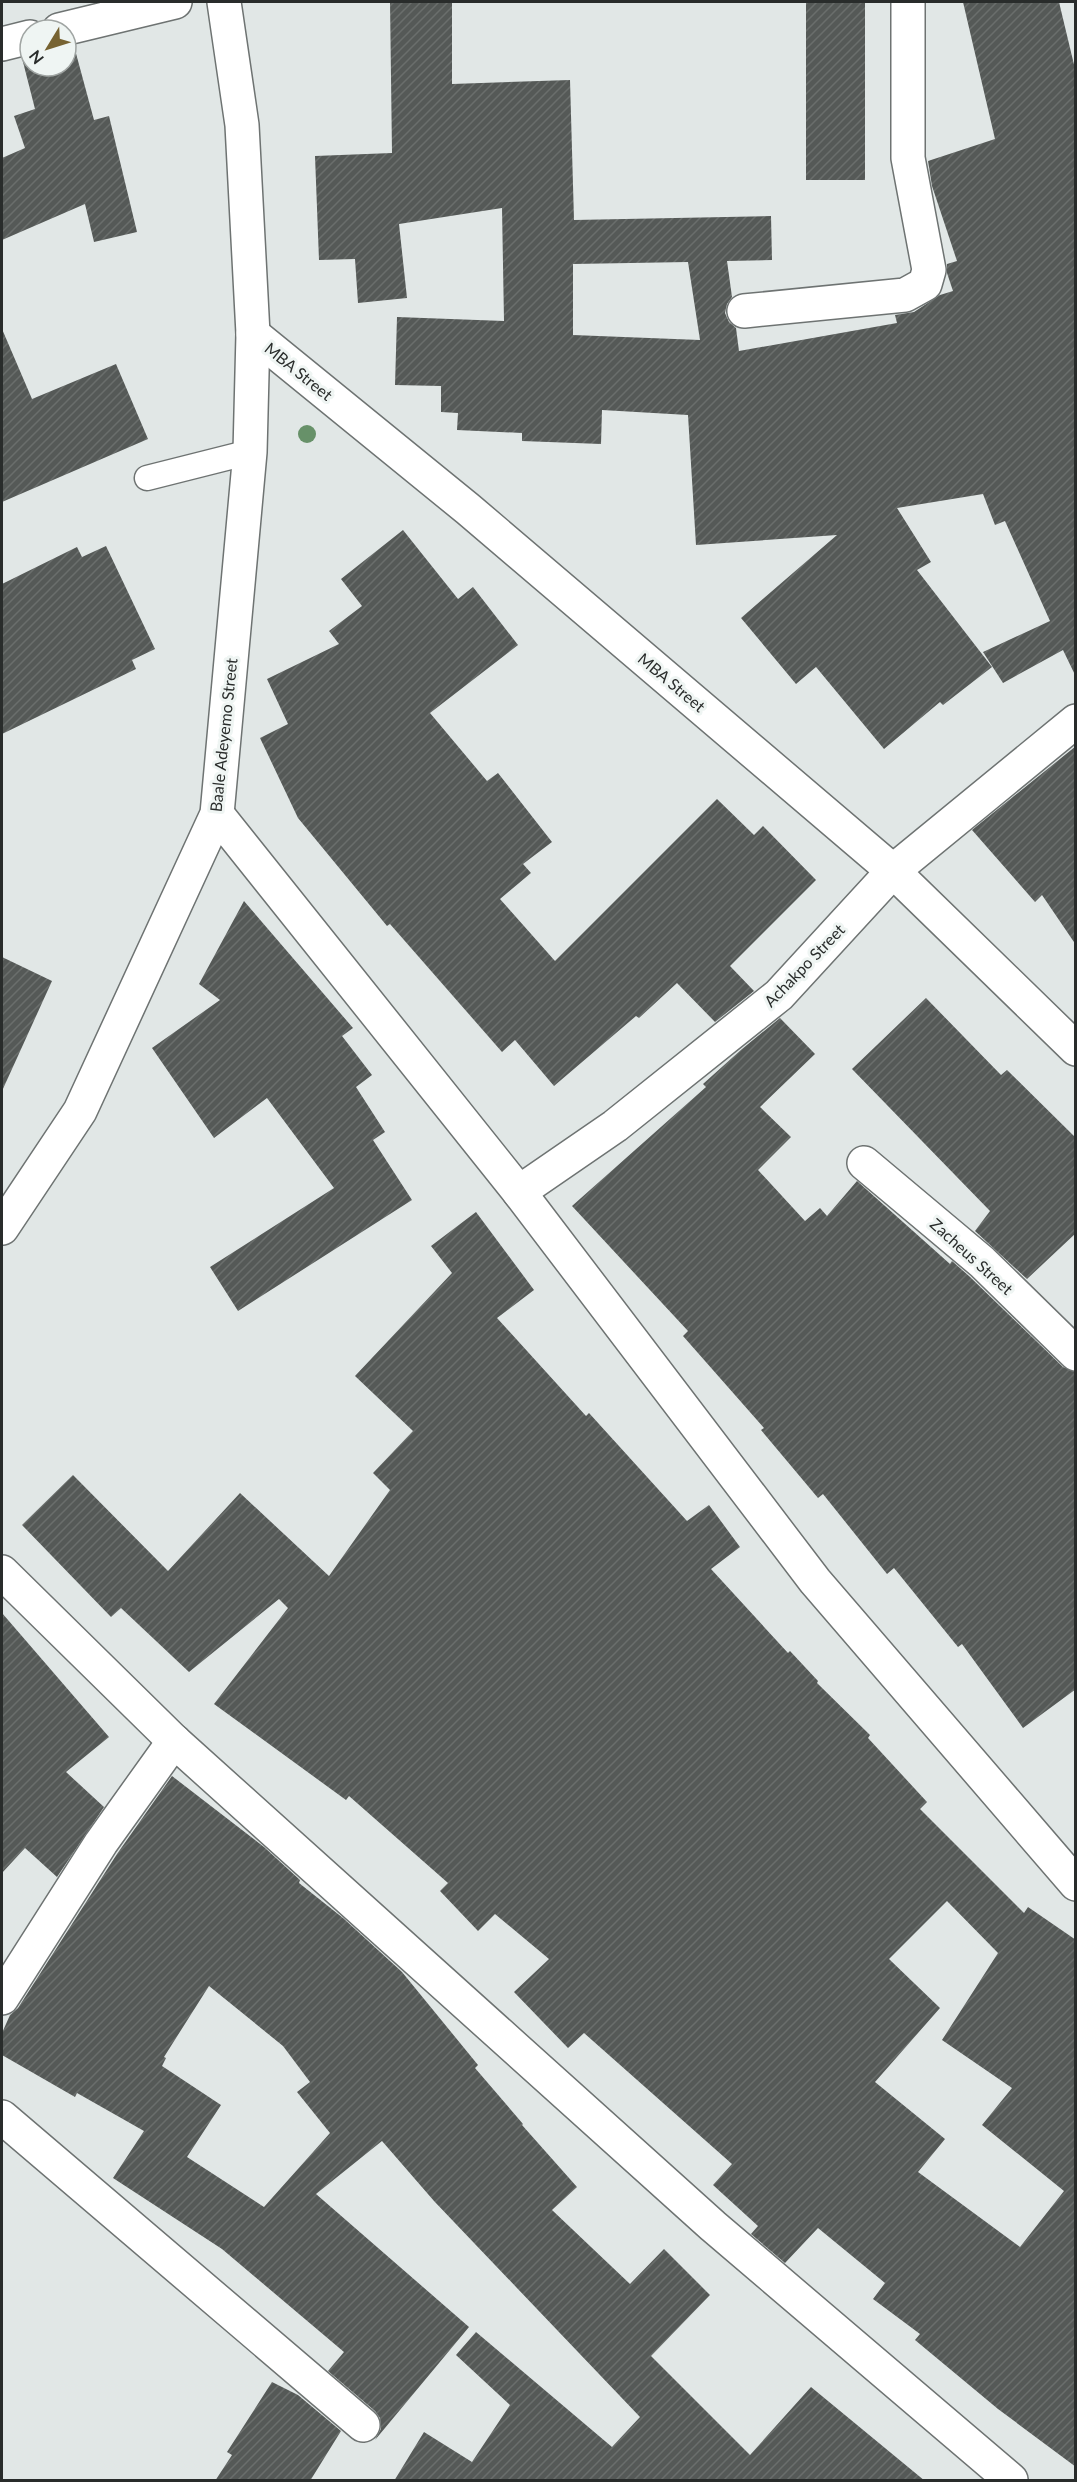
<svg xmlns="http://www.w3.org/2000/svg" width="1077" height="2482" font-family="Lato,sans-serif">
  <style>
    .building { fill: url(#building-hatch); fill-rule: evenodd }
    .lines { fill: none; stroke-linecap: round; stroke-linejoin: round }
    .lane-casing { stroke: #6e7372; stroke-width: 27 }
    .street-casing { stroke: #6e7372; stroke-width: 36 }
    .secondary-casing { stroke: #6e7372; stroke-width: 36 }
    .lane { stroke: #fff; stroke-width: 24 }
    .street { stroke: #fff; stroke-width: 33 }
    .secondary { stroke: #fff; stroke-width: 33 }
    .tree { fill: #679169 }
    .labels { text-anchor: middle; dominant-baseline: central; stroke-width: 6; stroke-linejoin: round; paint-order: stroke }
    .street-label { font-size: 16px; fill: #292c2b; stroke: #eff5f3 }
  </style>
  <defs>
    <pattern id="building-hatch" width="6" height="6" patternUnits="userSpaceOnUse" patternTransform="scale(1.5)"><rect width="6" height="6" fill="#555957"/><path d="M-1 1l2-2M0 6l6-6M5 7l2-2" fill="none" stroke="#6a6e6c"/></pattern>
  </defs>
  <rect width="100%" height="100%" fill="#e1e7e6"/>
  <g class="building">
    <path d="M390 2H452V84L570 80 574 220 771 216 772 260 727 261 732 297 727 304 725 313 729 322 736 328 739 351 897 323 895 315 914 312 940 295 953 291 947 273V264L957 261 932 186 928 161 995 139 963 2H1059L1076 73V677L1063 650 1003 683 983 652 1050 621 1005 521 995 525 983 494 897 508 931 562 917 570 992 667 943 705 940 702 884 749 816 667 796 684 741 618 837 535 696 545 688 415 602 410 601 444 522 441V433L457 430 458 413 441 412V386L395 385 397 317 504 321 502 208 399 224 407 298 358 303 355 259 319 260 315 156 392 153ZM688 262 700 340 573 335V264Z"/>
    <rect x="806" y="2" width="59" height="178"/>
    <polygon points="74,46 94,120 109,116 137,232 94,242 85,204 2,240 2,158 25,148 14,116 35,109 22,58 30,56 30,66 66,66 66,48"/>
    <polygon points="2,329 32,399 116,364 148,439 2,502"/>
    <polygon points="403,530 458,599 473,587 518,645 430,713 487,781 498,773 552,842 523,864 531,873 500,899 555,961 717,799 754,835 763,826 816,880 730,966 754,991 715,1022 677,983 639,1018 636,1016 554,1086 515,1040 502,1052 390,924 387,926 298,818 260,738 288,724 267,679 339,644 329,631 362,606 341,579"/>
    <polygon points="106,546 155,649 132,660 136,669 2,734 2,584 77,547 82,557"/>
    <polygon points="1076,746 1076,945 1042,895 1035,902 972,830"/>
    <polygon points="244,901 353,1028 342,1036 372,1075 356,1087 385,1132 373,1140 412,1200 238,1311 210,1267 334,1188 267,1098 214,1138 152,1048 220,1000 199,984"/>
    <polygon points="2,957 52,981 2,1091"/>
    <polygon points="926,998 1001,1075 1007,1070 1076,1138 1076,1233 1027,1279 975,1231 990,1211 852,1069"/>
    <polygon points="780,1018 815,1054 760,1107 791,1137 758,1170 805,1221 820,1208 827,1216 857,1181 950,1264 952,1261 969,1276 1063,1367 1076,1372 1076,1689 1023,1728 962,1644 958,1647 894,1568 887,1574 823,1494 818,1498 761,1430 764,1428 683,1336 688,1331 572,1206 706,1087 703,1084 742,1049"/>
    <path d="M476 1212 534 1290 497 1318 586 1416 589 1413 687 1521 709 1505 740 1547 711 1569 788 1653 790 1651 818 1681 817 1683 870 1735 868 1738 927 1802 920 1809 1024 1913 1028 1907 1076 1940V2467L998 2409 915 2340 920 2334 873 2299 885 2283 818 2228 785 2263 751 2234 758 2226 713 2185 732 2164 584 2033 568 2048 514 1992 549 1959 495 1914 478 1931 440 1891 448 1883 349 1796 346 1800 214 1704 288 1608 279 1599 189 1672 121 1608 111 1617 22 1525 73 1475 168 1571 240 1493 329 1576 390 1490 373 1473 413 1431 355 1376 452 1273 431 1246ZM947 1901 998 1953 942 2040 1012 2088 982 2125 1064 2191 1020 2247 918 2172 945 2139 875 2082 940 2008 889 1959Z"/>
    <polygon points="2,1613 109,1737 66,1772 104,1807 57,1877 25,1848 2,1873"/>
    <path d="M172 1776 264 1847 300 1880 299 1883 343 1918 402 1972 478 2065 475 2068 523 2124 522 2125 577 2187 552 2210 630 2284 664 2249 710 2295 651 2356 750 2455 811 2387 925 2481H394L424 2432 472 2462 510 2405 456 2355 476 2332 612 2447 640 2417 434 2201 382 2141 316 2194 469 2327 375 2440 381 2429 380 2418 375 2411 328 2371 344 2352 222 2249 113 2178 144 2131 77 2093 75 2097 2 2055V2033L10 2015 18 2008 117 1854ZM209 1986 283 2046 310 2082 297 2092 330 2133 264 2207 187 2157 221 2105 162 2066 166 2058 164 2057Z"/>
    <polygon points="272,2382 298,2395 341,2431 310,2481 215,2481 232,2455 227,2452"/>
  </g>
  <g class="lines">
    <g class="lane-casing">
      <polyline id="lane" points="147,478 250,452"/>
    </g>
    <g class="street-casing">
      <g id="street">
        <polyline points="59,30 175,2"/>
        <polyline points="2,44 30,37"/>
        <polyline points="744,311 905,295 925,284 929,270 908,158 908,2"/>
        <polyline points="217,814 519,1192 815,1581 1076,1884"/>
        <polyline points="864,1163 982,1262 1076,1354"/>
        <polyline points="519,1192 615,1126 779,995 893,871 1076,721"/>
        <polyline points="2,1572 174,1741 713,2226 1011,2480"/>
        <polyline points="2,1998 101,1843 174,1741"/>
        <polyline points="2,2117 363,2425"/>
      </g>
    </g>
    <g class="secondary-casing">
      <g id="secondary">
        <polyline points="253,334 468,509 893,871 1076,1049"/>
        <polyline points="2,1228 80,1111 217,814 250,452 253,334 242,125 224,2"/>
      </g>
    </g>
    <use href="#lane" class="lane"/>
    <use href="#street" class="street"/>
    <use href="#secondary" class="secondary"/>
  </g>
  <circle class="tree" cx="307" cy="434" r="9"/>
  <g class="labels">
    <g class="street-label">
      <text transform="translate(299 371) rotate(39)">MBA Street</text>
      <text transform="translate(672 682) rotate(40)">MBA Street</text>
      <text transform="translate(223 735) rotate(-84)">Baale Adeyemo Street</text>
      <text transform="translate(804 965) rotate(-46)">Achakpo Street</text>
      <text transform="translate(972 1256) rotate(42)">Zacheus Street</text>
    </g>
  </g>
  <rect width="1077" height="2482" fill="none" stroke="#292c2b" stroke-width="6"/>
  <g transform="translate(48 48) rotate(232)"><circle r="28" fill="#eff5f3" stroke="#a0a5a3" stroke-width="1.5"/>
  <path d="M0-4.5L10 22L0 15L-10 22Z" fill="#776332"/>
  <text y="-9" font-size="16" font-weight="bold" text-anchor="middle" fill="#292c2b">N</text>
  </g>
</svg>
